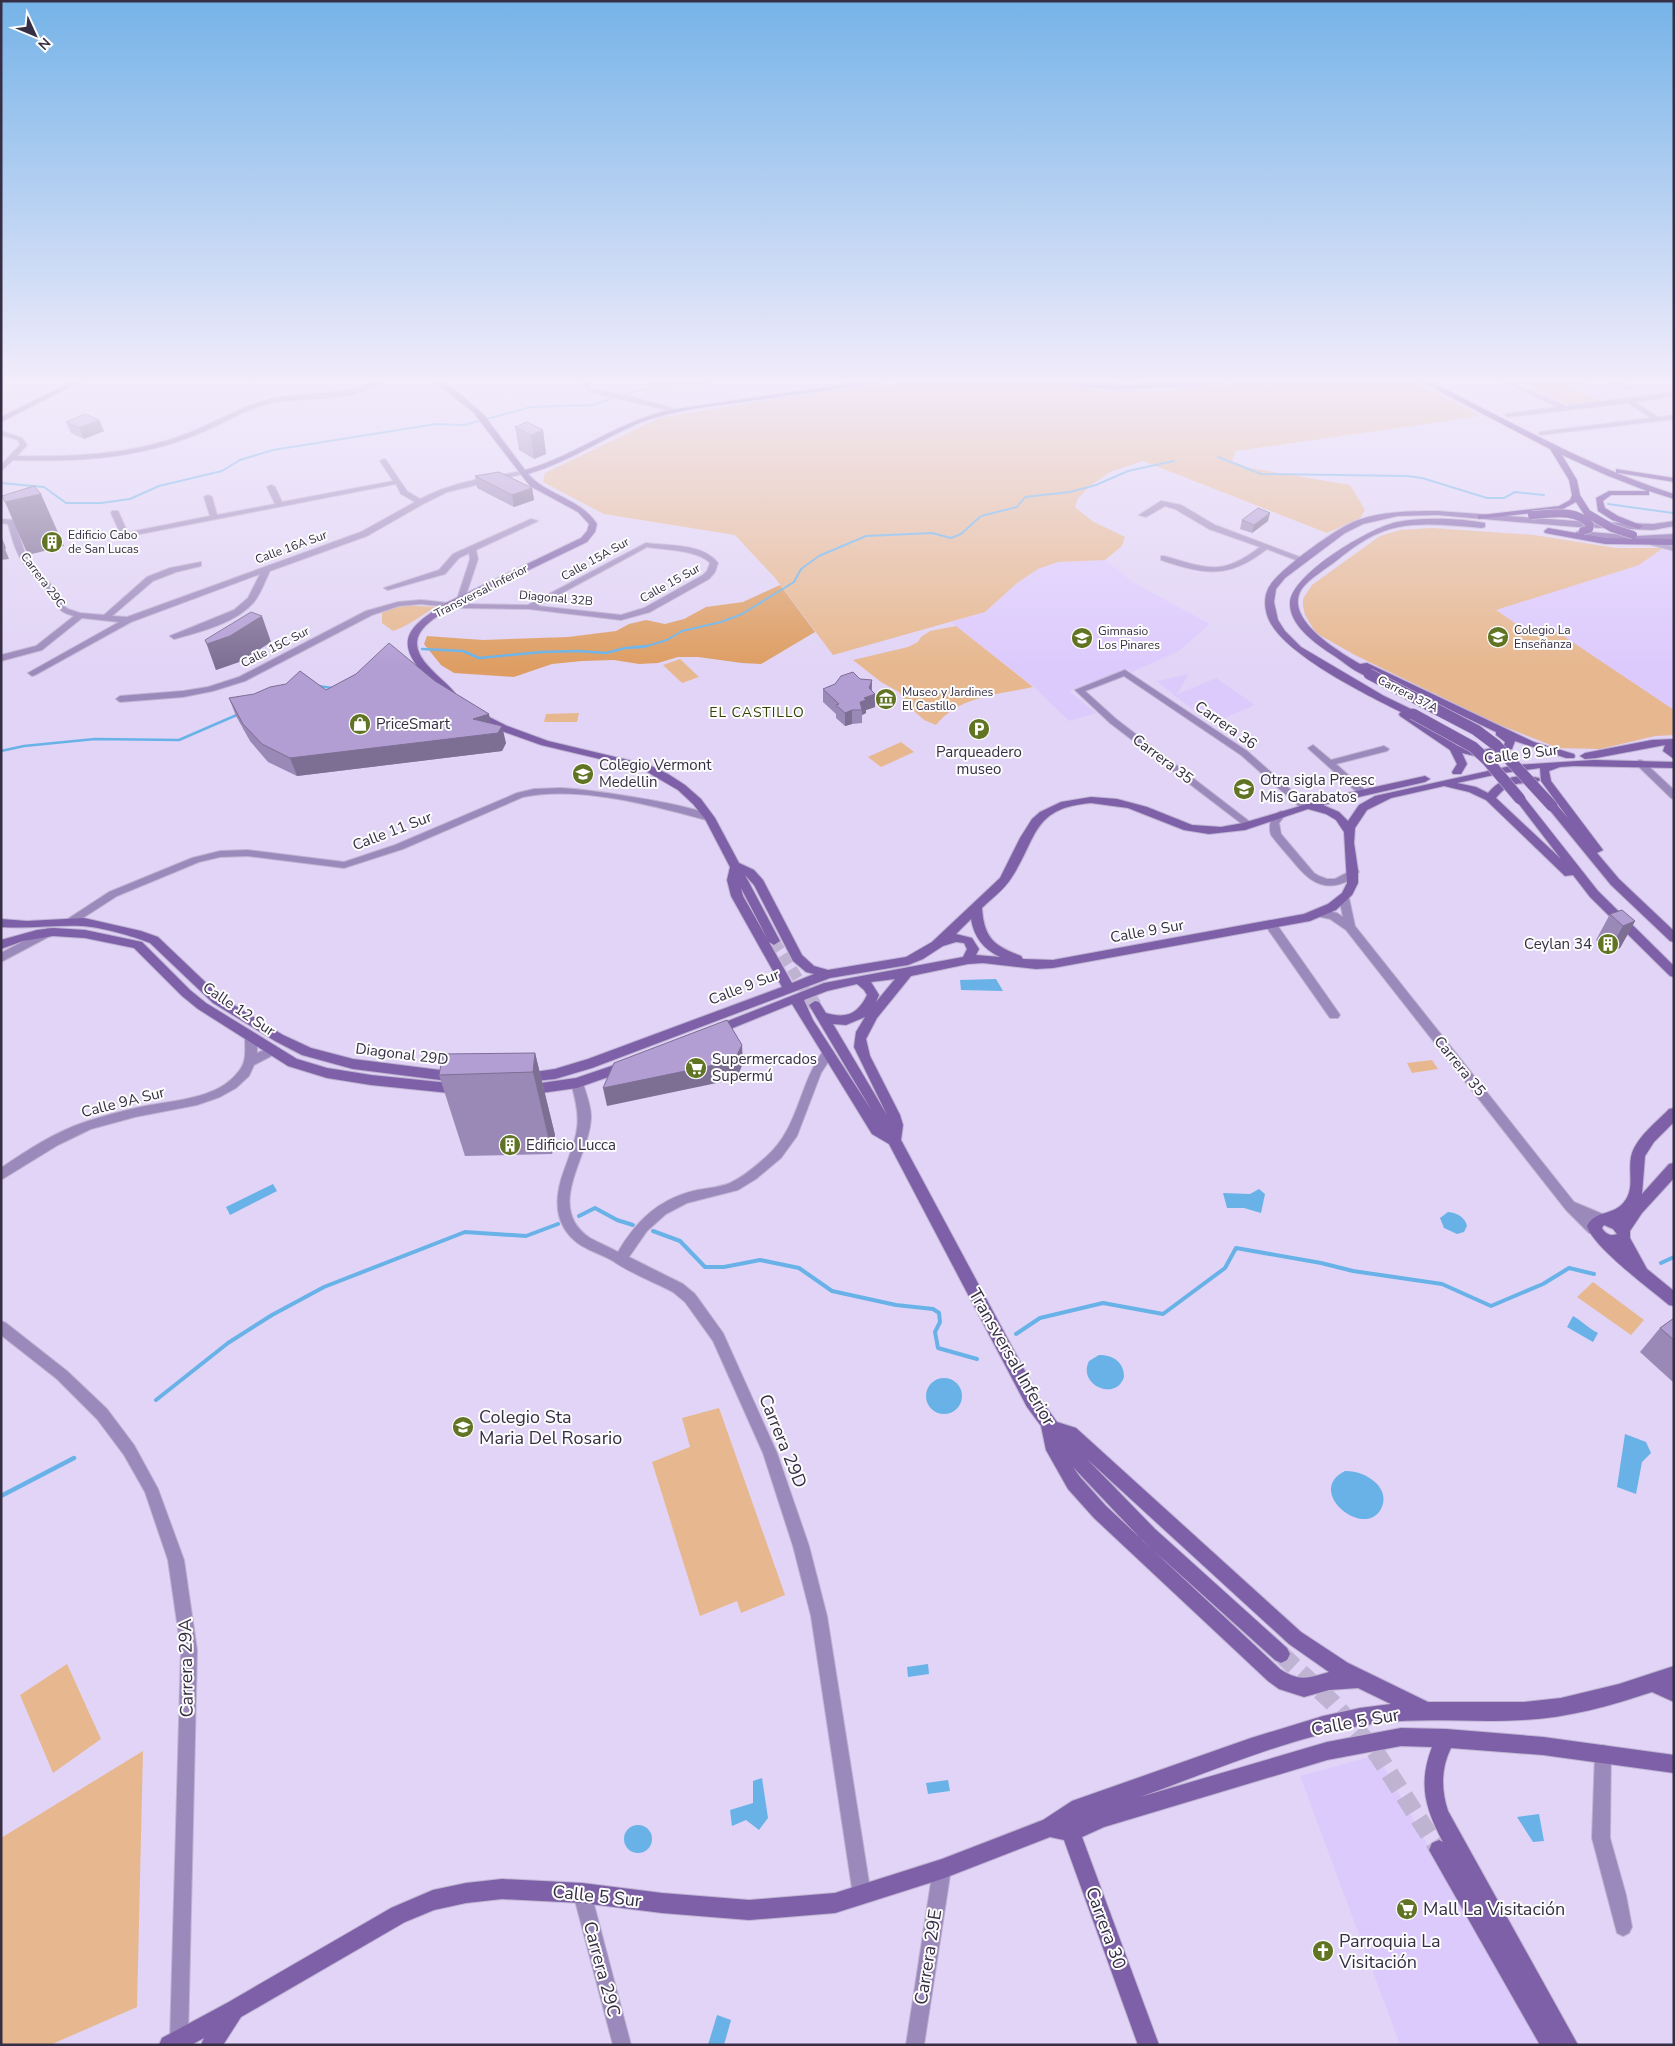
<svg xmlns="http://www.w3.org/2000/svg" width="1675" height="2046" font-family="'Nunito Sans',sans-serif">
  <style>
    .built { fill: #ddcafd }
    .green { fill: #e7b88f }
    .forest { fill: #de9e63 }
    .water { fill: #69b2e8 }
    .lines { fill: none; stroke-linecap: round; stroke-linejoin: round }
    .stream-far3 { stroke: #69b2e8; stroke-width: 2 }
    .stream-far2 { stroke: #69b2e8; stroke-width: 2.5 }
    .stream-far1 { stroke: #69b2e8; stroke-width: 4 }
    .stream { stroke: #69b2e8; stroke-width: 4.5 }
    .secondary-tunnel-far2 { stroke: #bfb3d2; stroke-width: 11; stroke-dasharray: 11 5.5; stroke-linecap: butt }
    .secondary-tunnel-far1 { stroke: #bfb3d2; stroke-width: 14; stroke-dasharray: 14 7; stroke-linecap: butt }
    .secondary-tunnel { stroke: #bfb3d2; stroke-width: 18; stroke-dasharray: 18 9; stroke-linecap: butt }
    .street-casing { stroke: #bfb3d2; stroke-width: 2 }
    .secondary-casing { stroke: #bfb3d2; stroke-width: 2 }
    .primary-casing { stroke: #bfb3d2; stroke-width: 2 }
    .street { fill: #9c89bb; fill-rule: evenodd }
    .secondary { fill: #7e60a8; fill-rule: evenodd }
    .primary { fill: #69409a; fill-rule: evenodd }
    .secondary-bridge-casing { stroke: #bfb3d2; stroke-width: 12; stroke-linecap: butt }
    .primary-bridge-casing { stroke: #bfb3d2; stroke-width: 9; stroke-linecap: butt }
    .secondary-bridge { stroke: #7e60a8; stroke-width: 11 }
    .primary-bridge { stroke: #69409a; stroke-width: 8 }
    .wall { fill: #9a88b6 }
    .shaded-wall { fill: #7d6f94 }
    .building { fill: #b39ed4; stroke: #7d6f94 }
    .labels { text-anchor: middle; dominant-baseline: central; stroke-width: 4; stroke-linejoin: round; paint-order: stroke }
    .far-poi-label { font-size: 12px; fill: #362e44; stroke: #fcfcfc; text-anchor: start }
    .far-street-label { font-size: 12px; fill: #362e44; stroke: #fcfcfc }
    .far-neighbourhood-label { font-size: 14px; letter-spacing: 1px; fill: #334106; stroke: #fcfcfc }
    .poi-label { font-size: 15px; fill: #362e44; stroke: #fcfcfc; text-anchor: start }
    .street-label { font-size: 15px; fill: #362e44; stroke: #fcfcfc }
    .near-street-label { font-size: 18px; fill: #362e44; stroke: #fcfcfc }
    .near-poi-label { font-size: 18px; fill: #362e44; stroke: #fcfcfc; text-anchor: start }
  </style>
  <rect width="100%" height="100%" fill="#e1d4f6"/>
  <g class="built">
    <polygon points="1432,528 1534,535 1600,547 1634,549 1663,548 1674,551 1674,735 1655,736 1600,749 1558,748 1493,722 1355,655 1316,633 1305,615 1303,606 1303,599 1312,585 1380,536 1400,530"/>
    <polygon points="1105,560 1134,583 1210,624 1179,651 1132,672 1127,669 1069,691 1096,713 1069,721 1033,686 951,622 985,612 1017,583 1038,569 1058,562"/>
    <polygon points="1189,674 1176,695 1216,678 1255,705 1213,723 1175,696 1157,681"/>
    <polygon points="1377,1755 1541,2045 1393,2045 1399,2042 1300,1776"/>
  </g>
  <g class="green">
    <polygon points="660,381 710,381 703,385 656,393 649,391 647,384"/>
    <polygon points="921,381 1048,381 1106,391 1158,391 1258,381 1412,381 1481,416 1236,451 1232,461 1250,468 1350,485 1365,510 1360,518 1327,533 1143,461 1110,472 1090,486 1078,498 1075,507 1092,521 1125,537 1122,546 1105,560 1058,562 1038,569 1017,583 985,612 833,655 775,578 735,535 604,514 543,482 545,473 659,418 799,395"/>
    <polygon points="1517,381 1590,381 1571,387 1603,402 1579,409"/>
    <polygon points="1432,528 1534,535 1616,548 1663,548 1639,565 1496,610 1532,635 1553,629 1674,710 1674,735 1655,736 1600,749 1558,748 1493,722 1355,655 1316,633 1305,615 1303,606 1303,599 1312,585 1380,536 1400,530"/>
    <path d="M400 605 436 607C421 615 409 626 393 631L382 623V609Z"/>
    <path d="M956 626 1033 687C1001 694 958 696 936 725L924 720 914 711 899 692 881 682 853 660 908 647 918 642 921 637 930 631Z"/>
    <polygon points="680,659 699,677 682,683 663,665"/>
    <polygon points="579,713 577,722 544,722 546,714"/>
    <polygon points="901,742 914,752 881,767 868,757"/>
    <polygon points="1432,1060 1438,1069 1412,1073 1407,1063"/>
    <polygon points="1593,1282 1644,1320 1631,1335 1577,1297"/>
    <polygon points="719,1408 785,1595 741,1613 737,1601 700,1616 652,1462 690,1447 682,1418"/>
    <polygon points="67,1664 101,1739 53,1773 20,1695"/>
    <polygon points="143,1751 137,2007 50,2045 1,2045 1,1838"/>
  </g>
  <polygon class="forest" points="780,585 815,632 761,664 742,663 698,657 678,657 658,663 639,664 614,660 582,661 552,664 514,677 454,673 441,665 424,644 427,636 483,640 568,637 616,631 629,624 646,620 665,624 684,619 706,607 743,602"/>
  <g class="water">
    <polygon points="996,979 1003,991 961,990 960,980"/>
    <polygon points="273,1184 277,1191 230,1215 226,1207"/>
    <polygon points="1259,1189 1265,1194 1261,1213 1244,1208 1227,1208 1223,1193 1250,1194"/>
    <path d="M1448 1212C1457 1213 1465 1217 1467 1226L1464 1232 1457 1234 1444 1228 1440 1218Z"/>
    <path d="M1573 1316C1582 1321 1588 1328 1598 1333L1593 1342 1567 1327Z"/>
    <path d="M1099 1355C1113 1355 1124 1362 1124 1377 1116 1402 1077 1385 1089 1361Z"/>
    <circle cx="944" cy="1396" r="18"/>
    <polygon points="1625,1434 1646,1442 1651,1453 1642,1462 1636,1494 1617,1487"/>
    <path d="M1345 1471C1364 1470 1392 1487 1381 1509 1364 1540 1304 1491 1345 1471Z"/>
    <polygon points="928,1664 929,1674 908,1677 907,1667"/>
    <polygon points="762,1778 768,1818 759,1830 746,1820 732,1826 730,1810 753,1803 753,1781"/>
    <polygon points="948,1780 950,1791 928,1794 926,1783"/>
    <polygon points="1539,1814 1544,1841 1533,1842 1517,1817"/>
    <circle cx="638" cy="1839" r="14"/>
    <polygon points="717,2015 731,2020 724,2045 708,2045"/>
  </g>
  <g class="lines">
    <g class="stream-far3">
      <polyline points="1218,457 1261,474 1407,476 1422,478 1487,498 1504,498 1515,492 1544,495"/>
      <polyline points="1,483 44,487 66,503 101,503 130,499 159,486 222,471 240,460 273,450 436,424 464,425 531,407 593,405 635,391 691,381"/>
      <polyline points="1608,504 1673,513"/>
      <polyline points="631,648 644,647 667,640 682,631 721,622 742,614 794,582 801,569 819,556 866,536 932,533 951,538 961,534 981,516 1017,507 1025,497 1070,492 1096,485 1128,471 1174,461"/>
    </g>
    <g class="stream-far2">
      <polyline points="422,649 463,651 479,658 542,652 578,651 606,653 625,648 646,646"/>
      <polyline points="318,686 332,688"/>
      <polyline points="1,751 24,746 95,739 179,740 239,714"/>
    </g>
    <g class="stream-far1">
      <polyline points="579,1216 595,1208 617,1220 633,1225"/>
      <polyline points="653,1231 680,1241 705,1267 724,1267 760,1260 799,1268 832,1291 896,1305 933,1309 939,1313 940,1322 935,1332 938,1348 977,1359"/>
      <polyline points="1661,1263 1674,1257"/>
      <polyline points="1016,1334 1040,1318 1103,1303 1163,1314 1225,1268 1236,1248 1321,1263 1353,1271 1442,1284 1491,1306 1543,1284 1569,1268 1594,1274"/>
      <polyline points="156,1400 228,1343 272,1315 324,1287 465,1232 526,1236 558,1224"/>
    </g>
    <polyline class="stream" points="1,1496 74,1458"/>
    <polyline class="secondary-tunnel-far2" points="774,941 809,996"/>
    <polyline class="secondary-tunnel-far1" points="808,995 815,1005"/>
    <polyline class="secondary-tunnel" points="1281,1654 1333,1703 1375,1751 1439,1850"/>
    <g class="street-casing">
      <g id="street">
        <path d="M375 381H382C354 404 305 396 271 403 242 410 218 427 190 437 134 459 73 462 13 460L1 471V465L20 445 18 440 1 435V431L22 438 27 445 17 456C74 457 132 455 186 434 215 423 241 406 271 399 306 391 342 397 375 381Z"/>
        <polygon points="581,381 587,381 591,388 598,390 633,397 678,410 675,412 594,393 587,390"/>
        <polygon points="1501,381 1508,381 1566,406 1674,392 1674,396 1635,402 1658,417 1674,415 1674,419 1541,435 1539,434 1539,432 1651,418 1628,403 1508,417 1505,415 1506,414 1558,407"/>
        <polygon points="1608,381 1616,381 1635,389 1630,390"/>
        <path d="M384 459 386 460 407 491 420 499C452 482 488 477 523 471L527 473 447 492 423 504 367 536 270 571C265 581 261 593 254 602 236 623 200 632 174 639L170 636 234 610 248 598 260 574 131 622 35 675 32 676 28 673 119 622 82 618 42 650 1 661V655L36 646 74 616C56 611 59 607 50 593 42 583 31 575 24 564 15 552 12 537 8 524L1 523V519L14 520 24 550 30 562 56 590 64 606 68 609 80 613 104 615 147 577 170 568 201 562V566L176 572 153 581 112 616 127 617 361 532 415 502 401 494 396 484 130 536 121 535 111 513 112 511H118L127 531 130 532 210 516 204 497 208 495 212 497 217 515 275 504 267 487 271 485 275 487 282 502 393 481 380 461Z"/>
        <path d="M1161 501 1181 505 1215 525 1308 560 1301 562 1267 549C1229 579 1205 575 1161 560V556H1164C1207 568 1221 577 1260 547L1209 529 1175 509 1165 506 1146 517 1139 515Z"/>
        <polygon points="531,519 538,521 476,550 478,559 464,601 457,599 470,559 469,553 459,558 445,574 388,590 384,588 439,570 453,554"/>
        <polygon points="1651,541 1674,546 1674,551 1651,545"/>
        <path d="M646 543C668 546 703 543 718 563L715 572 709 579 650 612 621 620 529 609 459 608 421 604 399 606 372 615 245 681 213 691 183 697 120 702 116 699 120 696 183 691 208 687 239 677 366 611 398 602 421 600 459 604 528 605ZM647 547C664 550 699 550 710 563L707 571 703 575 644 608 621 615 538 606Z"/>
        <polygon points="1125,670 1247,751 1308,805 1310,807 1308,809 1302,809 1241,755 1124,676 1085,691 1116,719 1254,825 1249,828 1246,827 1110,723 1075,690"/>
        <polygon points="1313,745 1331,760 1384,746 1389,749 1387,751 1336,764 1365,790 1365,794 1359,794 1310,750 1308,748"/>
        <polygon points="1640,760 1643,761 1674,790 1674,799 1671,798 1637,765 1637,761"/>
        <path d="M561 788C585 789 701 805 715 818L710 821C655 806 579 785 523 797L403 849 344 868 247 856 220 857 199 862 117 896 72 925H64L63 922 109 892 192 858 220 851 247 850 344 862 395 845 517 793 534 789Z"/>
        <path d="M1281 811 1286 814 1279 823 1281 834 1314 873 1319 876 1327 879H1335L1354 869 1358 870 1359 872C1355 877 1349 881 1343 883 1319 892 1305 876 1291 859 1284 851 1277 843 1271 835 1268 825 1271 815 1281 811Z"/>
        <polygon points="1344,895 1349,898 1355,926 1574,1202 1605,1215 1607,1219 1605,1223 1601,1224 1595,1222 1600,1229 1599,1233 1594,1234 1589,1233 1566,1210 1346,930 1330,919 1316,916 1315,913 1320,909 1337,913 1343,917 1339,898"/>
        <polygon points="1271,921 1275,922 1338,1012 1340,1015 1338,1018 1330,1018 1267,928 1266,925"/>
        <polygon points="48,928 52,929 53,932 52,935 1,962 1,953"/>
        <path d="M251 1034 257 1038V1053L271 1047 275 1048 277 1051 275 1054 254 1065 249 1076 236 1088 220 1097 197 1105 135 1117 91 1129 58 1145 1 1180V1168C27 1150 55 1132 85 1122 103 1116 122 1111 140 1107 172 1100 218 1100 239 1071 247 1061 245 1050 245 1038Z"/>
        <path d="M828 1049 832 1050 834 1053 821 1073 797 1136 781 1158 756 1179 738 1190 687 1203 666 1214 647 1231 629 1257 683 1284 695 1294 723 1333 777 1453 809 1546 827 1616 871 1895 868 1901 862 1904 856 1901 853 1895 811 1616 793 1546 763 1453 713 1341 685 1302 673 1292C654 1282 630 1273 613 1261 603 1255 592 1252 582 1246 552 1227 554 1196 565 1168 579 1130 582 1122 571 1083L573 1080H581L583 1083C586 1094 591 1105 591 1117 590 1157 544 1207 590 1238 599 1243 609 1247 618 1252 636 1221 658 1200 693 1191 705 1188 718 1188 730 1183 743 1177 756 1166 767 1156 799 1128 799 1083 824 1050Z"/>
        <polygon points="1,1321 6,1323 67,1371 107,1409 134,1445 158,1489 184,1560 197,1650 188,2040 186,2045 172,2045 170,2040 181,1650 168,1560 145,1492 124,1455 97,1419 57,1379 1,1335"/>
        <polygon points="1603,1745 1609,1747 1611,1753 1610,1838 1626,1895 1632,1927 1629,1933 1623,1936 1617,1933 1592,1838 1595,1753 1597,1747"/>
        <polygon points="942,1860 948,1863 951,1869 924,2045 906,2045 933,1869 936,1863"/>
        <polygon points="582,1884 588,1887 591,1893 631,2045 613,2045 573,1893 576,1887"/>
      </g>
    </g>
    <g class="secondary-casing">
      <g id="secondary">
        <polygon points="73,381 82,381 1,422 1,417"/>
        <path d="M433 381H440L445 383 465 398 484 415 525 470C575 456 617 422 669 410L868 381H884L880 383 691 409C674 413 658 416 642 422 603 438 569 462 528 474 548 496 580 498 597 524L595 532 587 542 452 607C426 623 401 638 430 668 438 677 448 684 455 693L450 696C441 693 433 683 426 676 391 640 411 625 446 603L581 538 587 531 589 524 578 512 530 486 473 412Z"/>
        <path d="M1059 381 1123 385 1228 381 1224 383C1193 386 1082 396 1059 381Z"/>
        <path d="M1437 511 1577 521 1653 524 1674 521V526L1653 530 1577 527 1437 515 1398 516 1363 524 1345 533 1285 578 1276 589 1274 602 1278 620 1285 631 1301 647 1384 696 1417 712 1418 714 1414 717 1458 746 1479 751 1504 745 1505 742 1496 735V732L1373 673 1372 676C1362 678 1345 663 1336 657 1319 646 1290 627 1290 604 1289 575 1371 527 1397 522 1422 517 1460 518 1485 523V527L1482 528C1455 526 1426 522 1399 527 1375 531 1354 546 1336 561 1326 569 1308 579 1301 590 1284 620 1340 652 1360 664L1367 663 1534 742 1574 754 1575 756 1574 758H1566L1515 741 1512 749 1479 757 1462 753 1467 764 1461 774H1453L1452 772 1457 764 1450 750 1400 716 1399 714 1401 712C1365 694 1288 656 1270 622 1265 613 1263 599 1268 589 1275 572 1339 526 1358 520 1383 511 1411 511 1437 511Z"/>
        <polygon points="1579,531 1637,536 1674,534 1674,540 1637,542 1576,536 1576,532"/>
        <path d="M475 710 507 726 548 741 649 765 668 774 685 785 701 799 715 818 739 863 754 870 763 880 802 955 814 966 828 970 906 957 932 942 1000 878 1020 838 1032 819 1040 812 1061 802 1091 797 1117 799 1147 807 1192 825 1221 827 1243 823 1334 796 1425 776 1430 779 1425 782 1323 805 1339 812 1348 821 1359 805 1375 796 1515 765 1594 760 1674 762V768L1574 766 1560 767 1549 771 1551 781 1603 850 1597 853 1619 879 1674 931V942L1670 941 1611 885 1548 808 1547 806 1548 804H1556L1568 818 1541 781 1540 768 1503 773 1457 783 1476 787 1488 793C1501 777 1519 773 1539 778L1540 780C1530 789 1515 774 1496 798L1561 859 1515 799 1516 797H1524L1598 891 1674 966V977L1670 976 1590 897 1573 875 1565 876 1486 800 1469 792 1444 786 1391 798 1367 810 1355 828 1354 843 1358 870V883L1352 895 1336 910 1310 921 1053 968 1036 969 983 963 968 964 911 976 877 1018 866 1039 870 1056 900 1115 903 1125 901 1140 1039 1397 1057 1422 1076 1428 1301 1632 1348 1663 1428 1702H1523L1561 1698 1619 1684 1674 1666V1702L1652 1692C1610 1706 1567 1718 1523 1720 1475 1723 1426 1717 1379 1723 1296 1734 1218 1769 1140 1797L1327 1742 1401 1728 1446 1729 1543 1737 1674 1755V1773L1543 1755 1451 1748C1441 1768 1441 1790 1448 1811L1578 2045H1540L1429 1850 1432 1843 1439 1840 1443 1842C1425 1808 1418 1784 1432 1747L1401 1746 1327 1760 1104 1827 1082 1837 1159 2045H1138L1064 1840 1050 1837 942 1879 835 1913 749 1920 662 1913 582 1903 502 1899 466 1903 434 1910 405 1922 241 2017 223 2045H201L204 2038 191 2045H159L162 2038 227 2003 391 1908 433 1890 466 1883 502 1879 582 1883 662 1893 749 1900 835 1893 942 1859 1043 1820 1072 1801 1251 1738 1323 1716 1360 1708 1391 1704 1358 1688 1329 1690 1304 1697 1279 1689 1268 1681 1094 1518 1068 1489 1046 1450 1041 1426 1027 1407 889 1144 872 1134 792 1004 718 1034H710L708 1031 710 1028 824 983 963 957 967 949 964 943 956 942 943 946 923 959 908 965 830 978 592 1068 555 1079 526 1082 521 1080 520 1077 521 1074 555 1069 588 1059 782 987 731 896 727 880 730 867 705 819 693 804 678 790 642 769 541 745 499 730 471 715V711ZM1091 803 1128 808 1184 830 1209 834 1245 830 1308 809 1326 814 1336 820 1344 832 1347 883 1342 893 1328 904 1304 914 1053 960 1023 959 1021 956C994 946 984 938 982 908 992 898 1004 890 1012 877 1038 837 1032 808 1091 803ZM745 875 754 885 793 961 806 972 814 974 792 983 769 942 774 945 780 941ZM741 888 768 940 743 896ZM971 919C974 937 983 949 1000 957L976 955 979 949 972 938 956 934ZM895 979 876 1002 879 995 871 982ZM857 984 864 990 867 995C858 1014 846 1019 826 1013L819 1002 815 1001 809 1005 872 1111 813 1020 804 1000 827 991ZM865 1017 856 1032 854 1047 887 1115 833 1024 846 1025ZM1087 1459 1289 1644 1329 1672C1308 1678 1299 1682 1280 1669L1106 1506 1080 1477 1073 1467 1143 1541 1275 1660 1281 1663 1287 1660 1290 1654 1287 1648 1155 1529Z"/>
        <polygon points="1674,739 1674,759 1663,751 1665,745 1596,758 1585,759 1580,756 1585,753 1652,740"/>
        <path d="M84 918 141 931 158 937 221 997 283 1035 311 1048 353 1059 456 1072 461 1074 462 1077 461 1080 456 1082 353 1069 302 1055 275 1041 213 1003 150 943C133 936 100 927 82 926 55 925 29 929 1 927V919L27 921Z"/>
        <polygon points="53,928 85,930 142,942 190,990 206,1003 297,1059 327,1068 371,1075 459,1084 464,1085 466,1089 464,1093 459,1094 371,1085 327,1078 288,1066 198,1009 182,996 134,948 85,938 53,936 23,941 1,949 1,940 37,930"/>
        <polygon points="626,1061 631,1063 632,1066 631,1069 577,1088 527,1095 522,1094 520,1090 522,1086 527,1085 576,1078"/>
        <path d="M1674 1108V1122L1654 1142 1645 1156 1642 1194 1669 1164 1674 1163V1178L1642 1213 1630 1231V1238L1647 1269 1674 1291V1306L1669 1305C1650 1289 1593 1247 1587 1226 1595 1210 1613 1216 1624 1202 1635 1189 1628 1172 1631 1157 1635 1138 1656 1123 1669 1109ZM1604 1225 1613 1229 1617 1234C1610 1237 1605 1233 1602 1228Z"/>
      </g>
    </g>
    <g class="primary-casing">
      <g id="primary">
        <path d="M1420 381H1429C1510 421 1587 466 1674 494V499L1649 491V495H1611L1603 501 1605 508 1618 516 1643 526 1639 529 1612 520 1598 511 1596 498 1609 491H1647L1606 475 1562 455 1577 480 1580 495 1592 514 1591 516H1585L1576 502 1561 510 1478 519V515H1481L1559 506 1570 500 1572 495 1569 480 1550 449Z"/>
        <polygon points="1616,469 1674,478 1674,482 1619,473 1616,473"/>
        <polygon points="1548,528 1605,538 1674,539 1674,545 1605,544 1545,533 1544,531"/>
      </g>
    </g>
    <use href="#street" class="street"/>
    <use href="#secondary" class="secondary"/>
    <use href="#primary" class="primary"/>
    <g class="secondary-bridge-casing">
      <g id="secondary-bridge">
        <polyline points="1369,674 1476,730 1496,745 1552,806"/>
        <polyline points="1413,714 1473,747 1487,760 1520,799"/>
      </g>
    </g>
    <g class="primary-bridge-casing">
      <g id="primary-bridge">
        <polyline points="1588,514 1612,528 1633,535"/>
        <path d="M1532 515C1551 514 1576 508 1590 525L1589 529 1583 531"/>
      </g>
    </g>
    <use href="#secondary-bridge" class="secondary-bridge"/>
    <use href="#primary-bridge" class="primary-bridge"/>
  </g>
  <g class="wall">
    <polygon points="99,420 104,431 84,439 71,433 66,422"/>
    <polygon points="515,427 543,430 546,454 534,459 519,450"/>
    <polygon points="475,476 532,488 534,500 514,507 477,488"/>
    <polygon points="1242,520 1268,521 1252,533 1240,529"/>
    <polygon points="205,640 271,642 239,662 216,670"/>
    <polygon points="860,679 872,680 872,690 875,707 866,710 866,713 862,715 862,723 852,724 845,726 836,718 836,714 823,702 823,689 835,684"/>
    <polygon points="326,690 491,723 506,743 502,751 297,776 268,762 250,741 236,716 229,698"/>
    <polygon points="1610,914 1635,921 1620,948 1608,952 1596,940"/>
    <polygon points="535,1053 555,1135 552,1154 465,1156 439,1075"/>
    <polygon points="1674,1318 1674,1383 1640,1352 1660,1328"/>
  </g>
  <g class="shaded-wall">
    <polygon points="99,420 104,431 84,439 79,428"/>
    <polygon points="543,430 546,454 534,459 531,435"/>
    <polygon points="532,488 534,500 514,507 512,495"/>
    <polygon points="41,494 64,546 28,555 5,502"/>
    <polygon points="1270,513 1268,521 1252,533 1254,525"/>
    <polygon points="1,536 5,545 6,549 5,549 9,559 1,560"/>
    <polygon points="262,616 271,642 239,662 216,670 207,644"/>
    <polygon points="872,680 871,693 875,694 875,707 866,710 866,713 862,715 862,710 860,702 869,688"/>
    <polygon points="852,710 852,724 845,726 845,713"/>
    <polygon points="489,714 492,732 502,726 506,743 502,751 297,776 290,758"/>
    <polygon points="1635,921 1620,948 1608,952 1623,926"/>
    <polygon points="742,1045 743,1063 739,1073 731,1080 607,1106 603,1088"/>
    <polygon points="535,1053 555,1135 552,1154 533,1072"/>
  </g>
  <g class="building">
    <polygon points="85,414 99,420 79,428 66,422"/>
    <polygon points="527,422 543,430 531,435 515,427"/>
    <polygon points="499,472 532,488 512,495 475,476"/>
    <polygon points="34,486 41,494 5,502 2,496"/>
    <polygon points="1258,508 1270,513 1254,525 1242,520"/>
    <polygon points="251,612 262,616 230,636 207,644 205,640"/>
    <polygon points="389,643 435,681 489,714 473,719 502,726 498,733 290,758 262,744 243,724 229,698 254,694 270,687 286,684 300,671 326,690 356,674"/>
    <polygon points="853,672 860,679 872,680 869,688 875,694 864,698 866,700 860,702 862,710 852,710 845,713 836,705 839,704 823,689 835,684 841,676"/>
    <polygon points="1622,910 1635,921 1623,926 1610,914"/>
    <polygon points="727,1020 742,1045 737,1055 729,1062 603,1088 614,1063"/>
    <polygon points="535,1053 533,1072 439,1075 443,1054"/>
    <polygon points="1674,1318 1674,1340 1660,1328"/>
  </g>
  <linearGradient id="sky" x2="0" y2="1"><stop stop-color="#75b3e8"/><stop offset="0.57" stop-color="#f2ecfb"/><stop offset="1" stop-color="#f2ecfb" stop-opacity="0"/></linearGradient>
  <rect width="1675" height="667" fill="url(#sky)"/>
  <defs>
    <g id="building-disc" transform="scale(1.125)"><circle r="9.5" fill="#607424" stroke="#fcfcfc"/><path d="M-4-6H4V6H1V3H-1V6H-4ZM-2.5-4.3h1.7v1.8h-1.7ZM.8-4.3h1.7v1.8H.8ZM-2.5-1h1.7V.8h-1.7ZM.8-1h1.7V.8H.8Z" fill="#fff"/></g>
    <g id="school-disc" transform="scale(1.125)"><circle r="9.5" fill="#607424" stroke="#fcfcfc"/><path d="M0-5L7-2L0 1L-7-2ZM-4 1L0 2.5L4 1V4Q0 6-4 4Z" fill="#fff"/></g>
    <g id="museum-disc" transform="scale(1.125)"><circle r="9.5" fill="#607424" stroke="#fcfcfc"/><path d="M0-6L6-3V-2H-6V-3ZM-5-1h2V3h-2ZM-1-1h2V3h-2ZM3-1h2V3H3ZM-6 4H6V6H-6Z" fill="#fff"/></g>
    <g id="shop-disc" transform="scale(1.125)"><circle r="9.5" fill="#607424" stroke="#fcfcfc"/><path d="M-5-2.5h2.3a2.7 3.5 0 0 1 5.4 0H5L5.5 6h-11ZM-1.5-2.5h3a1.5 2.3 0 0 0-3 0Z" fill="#fff"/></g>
    <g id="parking-disc" transform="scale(1.125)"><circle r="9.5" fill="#607424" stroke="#fcfcfc"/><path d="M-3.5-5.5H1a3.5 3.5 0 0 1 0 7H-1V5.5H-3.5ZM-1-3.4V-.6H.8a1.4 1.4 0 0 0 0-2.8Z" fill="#fff"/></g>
    <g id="supermarket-disc" transform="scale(1.125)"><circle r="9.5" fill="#607424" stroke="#fcfcfc"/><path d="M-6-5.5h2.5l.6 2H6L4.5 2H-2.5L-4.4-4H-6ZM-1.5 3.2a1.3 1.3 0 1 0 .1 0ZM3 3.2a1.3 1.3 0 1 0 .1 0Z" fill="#fff"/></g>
    <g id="church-disc" transform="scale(1.125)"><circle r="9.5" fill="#607424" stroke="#fcfcfc"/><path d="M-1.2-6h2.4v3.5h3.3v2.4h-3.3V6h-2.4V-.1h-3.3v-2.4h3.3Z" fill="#fff"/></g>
  </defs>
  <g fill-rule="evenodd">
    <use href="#building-disc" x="52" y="542"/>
    <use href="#school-disc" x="1498" y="637"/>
    <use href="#school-disc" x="1082" y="638"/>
    <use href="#museum-disc" x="886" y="699"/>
    <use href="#shop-disc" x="360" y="724"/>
    <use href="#parking-disc" x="979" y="729"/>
    <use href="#school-disc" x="583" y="774"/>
    <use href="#school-disc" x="1244" y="789"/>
    <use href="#building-disc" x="1608" y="944"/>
    <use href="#supermarket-disc" x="696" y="1068"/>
    <use href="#building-disc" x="510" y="1145"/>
    <use href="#school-disc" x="463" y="1427"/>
    <use href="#supermarket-disc" x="1407" y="1909"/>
    <use href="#church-disc" x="1323" y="1951"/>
  </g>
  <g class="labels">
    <g class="far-poi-label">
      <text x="68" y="535">Edificio Cabo<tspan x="68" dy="14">de San Lucas</tspan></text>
      <text x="1514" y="630">Colegio La<tspan x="1514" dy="14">Enseñanza</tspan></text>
      <text x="1098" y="631">Gimnasio<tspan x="1098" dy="14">Los Pinares</tspan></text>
      <text x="902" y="692">Museo y Jardines<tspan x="902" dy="14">El Castillo</tspan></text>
    </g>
    <g class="far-street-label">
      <text transform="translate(291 547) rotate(-20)">Calle 16A Sur</text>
      <text transform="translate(595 559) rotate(-29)">Calle 15A Sur</text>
      <text transform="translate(43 580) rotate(53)">Carrera 29C</text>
      <text transform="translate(670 583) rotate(-29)">Calle 15 Sur</text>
      <text transform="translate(481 591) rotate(-27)">Transversal Inferior</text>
      <text transform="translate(556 598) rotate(5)">Diagonal 32B</text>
      <text transform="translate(275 647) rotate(-27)">Calle 15C Sur</text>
      <text transform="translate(1408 694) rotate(27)">Carrera 37A</text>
    </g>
    <g class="far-neighbourhood-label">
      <text x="757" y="712">EL CASTILLO</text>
    </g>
    <g class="poi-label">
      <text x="376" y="724">PriceSmart</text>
      <text x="979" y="752" text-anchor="middle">Parqueadero<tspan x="979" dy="17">museo</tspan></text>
      <text x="599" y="765">Colegio Vermont<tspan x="599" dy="17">Medellin</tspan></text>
      <text x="1260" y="780">Otra sigla Preesc<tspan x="1260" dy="17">Mis Garabatos</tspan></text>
      <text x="1592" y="944" text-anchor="end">Ceylan 34</text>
      <text x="712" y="1059">Supermercados<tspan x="712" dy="17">Supermú</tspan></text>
      <text x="526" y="1145">Edificio Lucca</text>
    </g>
    <g class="street-label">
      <text transform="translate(1226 725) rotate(35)">Carrera 36</text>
      <text transform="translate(1521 754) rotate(-7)">Calle 9 Sur</text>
      <text transform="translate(1163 759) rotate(37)">Carrera 35</text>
      <text transform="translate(392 831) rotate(-21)">Calle 11 Sur</text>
      <text transform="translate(1147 931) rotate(-10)">Calle 9 Sur</text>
      <text transform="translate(744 987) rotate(-21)">Calle 9 Sur</text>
      <text transform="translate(239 1009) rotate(34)">Calle 12 Sur</text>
      <text transform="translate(402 1054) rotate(7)">Diagonal 29D</text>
      <text transform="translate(1460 1066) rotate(51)">Carrera 35</text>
      <text transform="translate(123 1102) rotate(-14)">Calle 9A Sur</text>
    </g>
    <g class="near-street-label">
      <text transform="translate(1012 1357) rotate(60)">Transversal Inferior</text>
      <text transform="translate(783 1441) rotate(68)">Carrera 29D</text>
      <text transform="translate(186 1668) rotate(-91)">Carrera 29A</text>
      <text transform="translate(1355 1722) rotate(-10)">Calle 5 Sur</text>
      <text transform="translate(597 1896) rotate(6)">Calle 5 Sur</text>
      <text transform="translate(1106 1928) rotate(70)">Carrera 30</text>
      <text transform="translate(928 1957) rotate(-81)">Carrera 29E</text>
      <text transform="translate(602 1969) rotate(75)">Carrera 29C</text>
    </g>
    <g class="near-poi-label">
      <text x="479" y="1417">Colegio Sta<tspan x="479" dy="21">Maria Del Rosario</tspan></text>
      <text x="1423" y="1909">Mall La Visitación</text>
      <text x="1339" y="1941">Parroquia La<tspan x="1339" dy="21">Visitación</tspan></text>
    </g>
  </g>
  <rect width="1675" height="2046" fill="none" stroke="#362e44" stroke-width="5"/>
  <g transform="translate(35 35) rotate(134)" stroke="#fcfcfc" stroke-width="4" paint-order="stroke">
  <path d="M0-4L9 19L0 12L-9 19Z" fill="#362e44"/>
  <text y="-8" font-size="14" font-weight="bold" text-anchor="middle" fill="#362e44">N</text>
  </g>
</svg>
